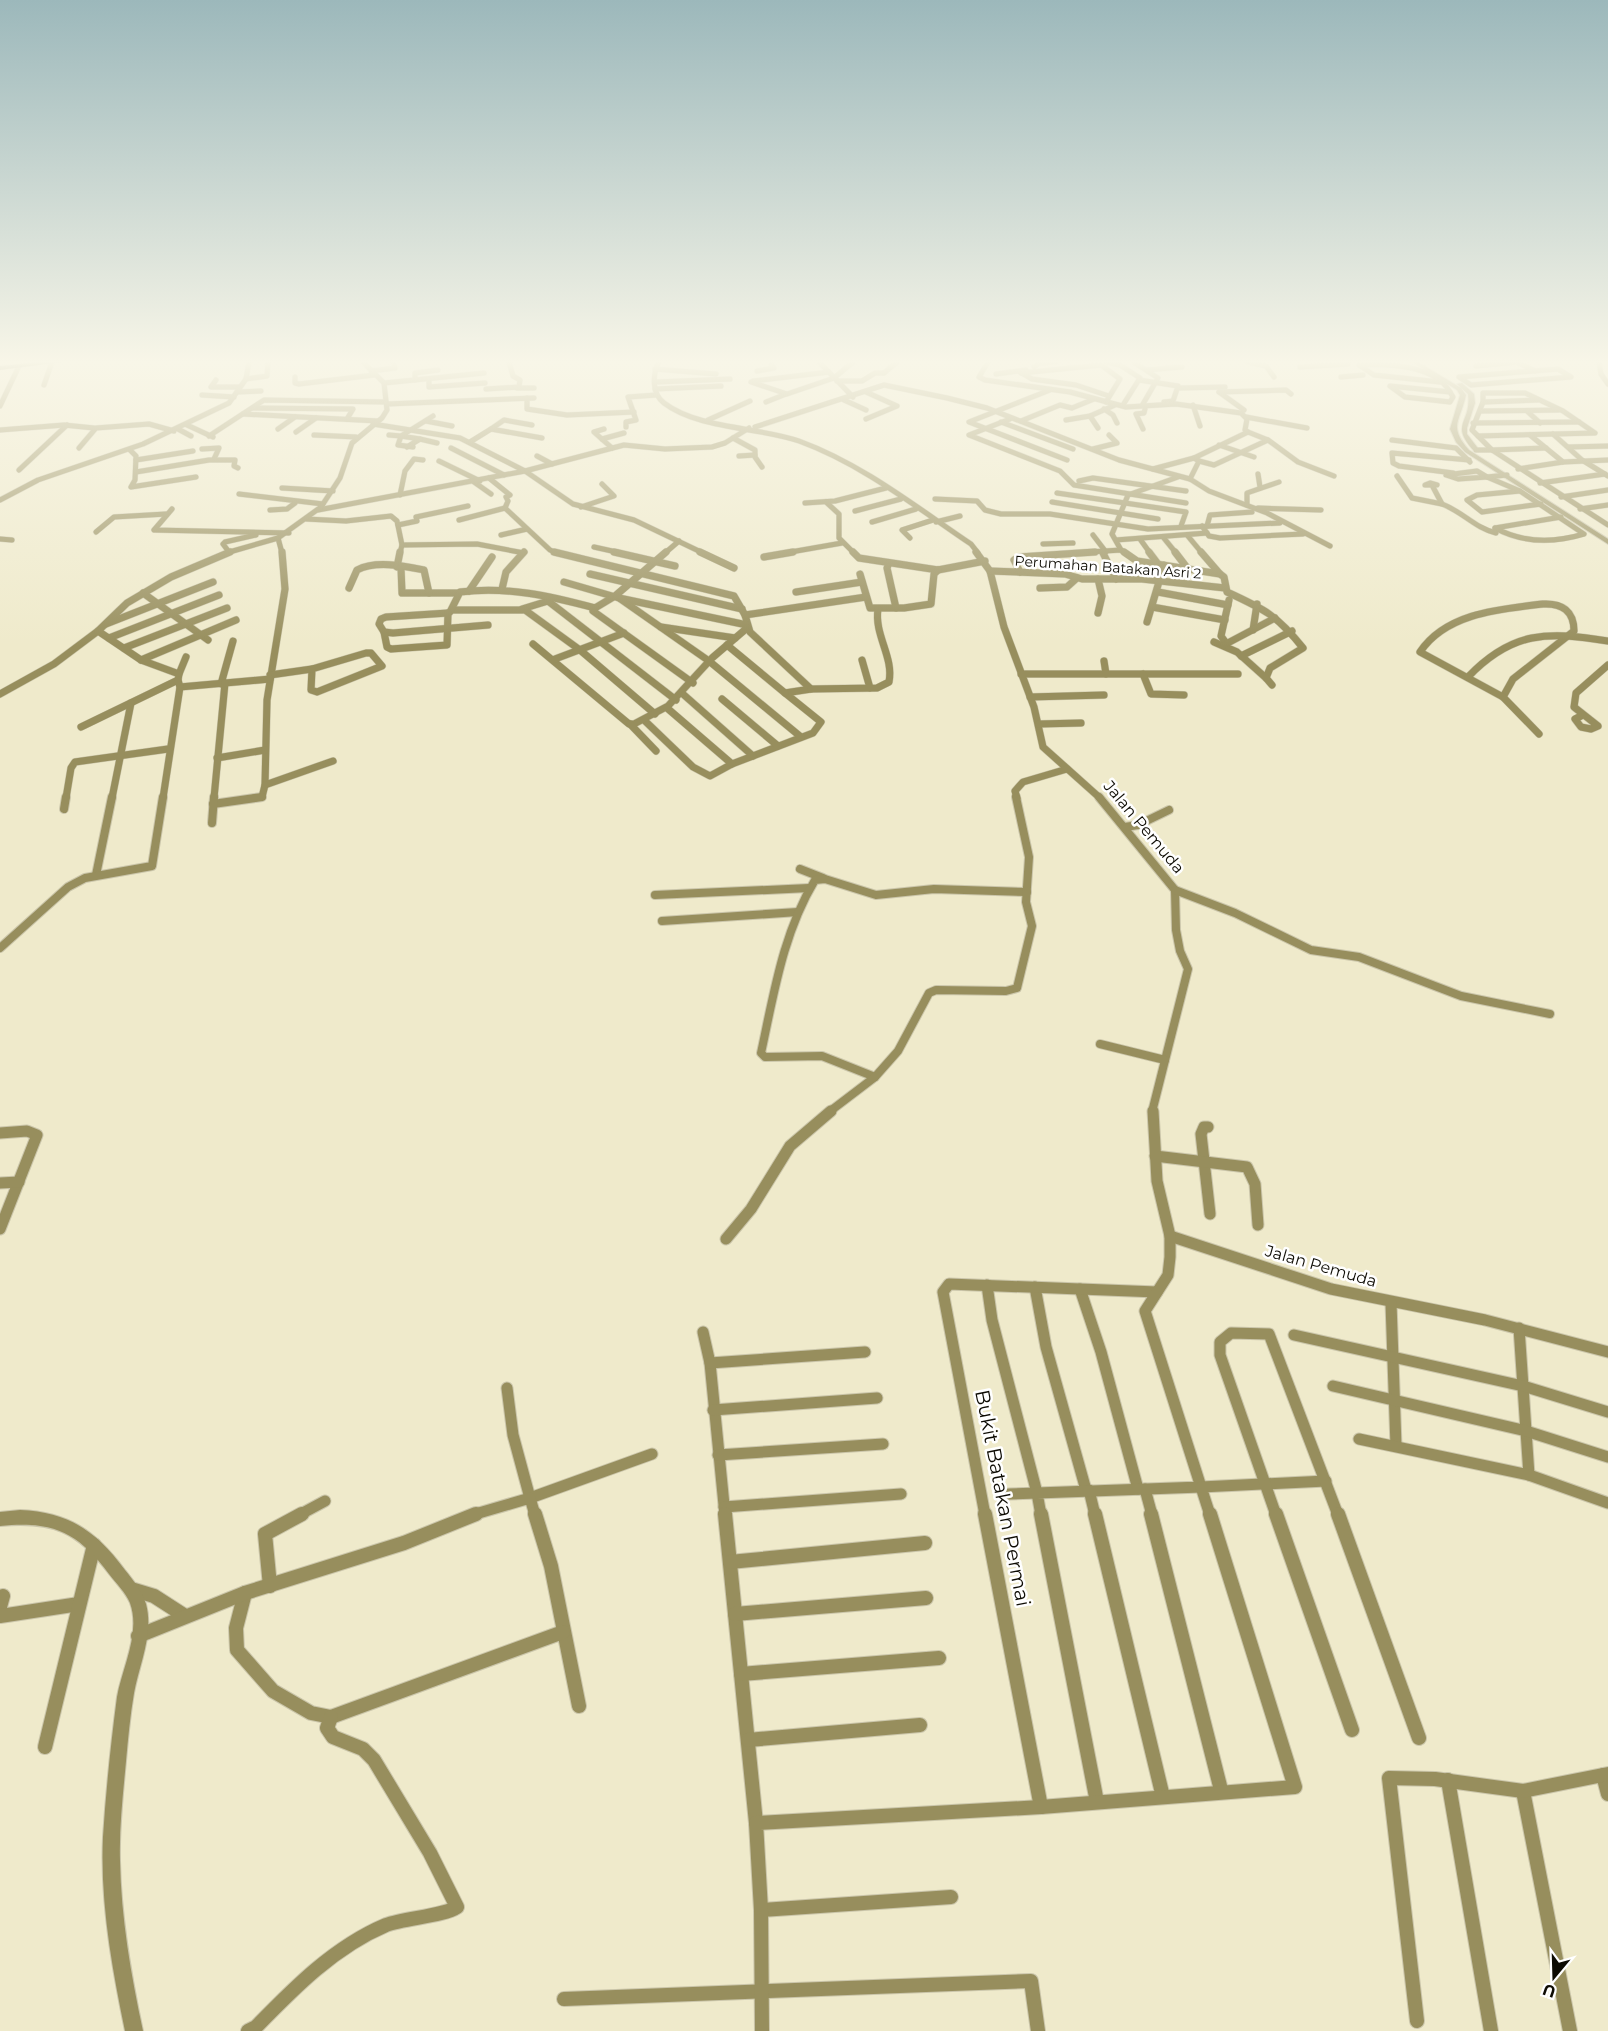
<svg xmlns="http://www.w3.org/2000/svg" width="1608" height="2031" font-family="Montserrat,sans-serif">
  <style>
    .lines { fill: none; stroke-linecap: round; stroke-linejoin: round }
    .minor-far4-casing { stroke: #cbc6ab; stroke-width: 6 }
    .minor-far3-casing { stroke: #cbc6ab; stroke-width: 8 }
    .minor-far2-casing { stroke: #cbc6ab; stroke-width: 10 }
    .minor-far1-casing { stroke: #cbc6ab; stroke-width: 13 }
    .minor-casing { stroke: #cbc6ab; stroke-width: 16 }
    .tertiary-casing { stroke: #cbc6ab; stroke-width: 2 }
    .trunk-casing { stroke: #cbc6ab; stroke-width: 1 }
    .minor-far4 { stroke: #978e5d; stroke-width: 5 }
    .minor-far3 { stroke: #978e5d; stroke-width: 7 }
    .minor-far2 { stroke: #978e5d; stroke-width: 8 }
    .minor-far1 { stroke: #978e5d; stroke-width: 11 }
    .minor { stroke: #978e5d; stroke-width: 14 }
    .tertiary { fill: #978e5d; fill-rule: evenodd }
    .trunk { fill: #403802; fill-rule: evenodd }
    .labels { text-anchor: middle; dominant-baseline: central; stroke-width: 5; stroke-linejoin: round; paint-order: stroke }
    .far-street-label { font-size: 14px; fill: #0d0b03; stroke: #fff }
    .street-label { font-size: 16px; fill: #0d0b03; stroke: #fff }
    .near-street-label { font-size: 20px; fill: #0d0b03; stroke: #fff }
  </style>
  <rect width="100%" height="100%" fill="#efeacb"/>
  <g class="lines">
    <g class="minor-far4-casing">
      <g id="minor-far4">
        <path d="M659 362C652 375 652 394 664 403 698 429 759 427 799 441 862 464 916 507 971 544L978 553"/>
        <polyline points="819,362 853,397"/>
        <polyline points="988,362 979,377 985,380 1070,392 1126,407 1176,404 1241,413 1247,419 1245,430 1248,432 1194,458 1199,461 1190,479"/>
        <polyline points="1106,362 1120,365 1140,378 1123,405"/>
        <polyline points="1248,362 1266,366 1274,377"/>
        <polyline points="1599,362 1601,374 1608,384"/>
        <polyline points="1135,363 1158,378 1143,404"/>
        <polyline points="1476,366 1517,362 1535,371"/>
        <polyline points="1034,367 1039,363 1056,362"/>
        <polyline points="1300,367 1348,364 1345,362"/>
        <polyline points="655,369 716,374"/>
        <polygon points="1558,369 1571,377 1471,385 1459,377"/>
        <polyline points="1147,370 1182,367"/>
        <polyline points="371,371 395,368 393,362"/>
        <polyline points="757,371 774,368 771,364"/>
        <polyline points="1020,372 1032,379 1076,385 1109,396"/>
        <polyline points="1021,373 1101,365 1120,379 1106,402"/>
        <polyline points="996,374 1026,370"/>
        <polyline points="295,377 295,383 299,384 374,375"/>
        <polyline points="1341,377 1363,375"/>
        <polyline points="246,379 267,376 268,362"/>
        <polyline points="216,380 211,387 239,387"/>
        <polyline points="415,380 415,373 438,370"/>
        <polyline points="429,380 429,387 485,383"/>
        <polyline points="1139,380 1178,386 1173,401 1164,402"/>
        <polyline points="753,381 829,372"/>
        <polyline points="837,381 862,381 875,373 884,373 897,362"/>
        <polyline points="656,382 730,379"/>
        <polyline points="751,382 787,394 834,378 853,362"/>
        <path d="M1440 382 1374 375 1359 365C1386 363 1435 365 1450 392"/>
        <polyline points="384,383 484,373"/>
        <polyline points="44,385 52,362"/>
        <polygon points="1390,386 1450,392 1453,397 1450,402 1405,397"/>
        <polyline points="517,388 534,388"/>
        <polyline points="1179,388 1225,387"/>
        <polyline points="486,389 519,387 520,380 513,376 509,362"/>
        <polyline points="655,389 721,386"/>
        <polyline points="1050,390 969,422 1067,460"/>
        <polyline points="237,392 261,391"/>
        <polyline points="866,392 897,406 866,419"/>
        <polyline points="1219,392 1286,390 1291,394"/>
        <polyline points="1219,392 1244,410"/>
        <polygon points="1483,393 1525,393 1563,411 1595,433 1478,436 1472,430 1483,402"/>
        <polyline points="202,395 234,397"/>
        <polyline points="527,398 527,409 567,415 634,412"/>
        <polyline points="844,400 866,410"/>
        <polyline points="766,402 786,394"/>
        <polyline points="1483,402 1538,400"/>
        <polyline points="387,404 534,398"/>
        <polyline points="1193,405 1200,426"/>
        <polyline points="0,406 19,366"/>
        <polyline points="253,408 353,409 347,419"/>
        <polyline points="1104,409 1113,415 1117,423"/>
        <polyline points="1480,411 1559,410"/>
        <polyline points="1527,411 1540,423"/>
        <polyline points="243,414 378,421"/>
        <polyline points="1090,416 1098,428"/>
        <polyline points="1246,417 1307,428"/>
        <polyline points="1010,419 969,435 1060,471 1074,485 1186,503"/>
        <polyline points="708,420 750,401"/>
        <polyline points="1066,420 1090,416 1115,405"/>
        <polyline points="426,421 452,426"/>
        <polyline points="1021,421 1060,405 1072,408 1094,399"/>
        <polyline points="1001,422 1073,449"/>
        <polyline points="1473,423 1579,422"/>
        <polyline points="373,424 460,438 525,471 573,504 634,520 703,553"/>
        <polyline points="187,425 213,437"/>
        <polyline points="626,427 626,422 636,420 628,397 656,395"/>
        <polyline points="755,427 884,385 947,398 987,408 1119,460 1190,479 1209,491 1267,513 1330,546"/>
        <polyline points="178,429 191,436"/>
        <polyline points="278,429 295,417"/>
        <polyline points="491,429 504,420 532,425"/>
        <polyline points="604,429 594,432 612,448"/>
        <polyline points="1143,429 1136,414 1144,413 1145,409"/>
        <polyline points="0,430 64,425 94,428"/>
        <polyline points="296,432 316,418"/>
        <polyline points="1553,434 1582,460 1608,476"/>
        <polyline points="314,435 356,437"/>
        <polyline points="389,435 401,436 398,445 413,447"/>
        <polyline points="1530,435 1563,462 1608,460"/>
        <polyline points="209,436 264,400 386,402"/>
        <polyline points="733,438 755,450 755,457 762,467"/>
        <polyline points="420,439 437,443"/>
        <polyline points="602,439 624,433"/>
        <polyline points="1268,440 1298,462 1334,476"/>
        <polyline points="1392,440 1456,448 1470,462"/>
        <polyline points="470,442 491,429 542,438"/>
        <polyline points="1219,445 1254,457"/>
        <polyline points="407,447 420,439 401,436 433,416"/>
        <polyline points="1568,447 1608,446"/>
        <polyline points="79,448 96,428 149,424 174,431"/>
        <polyline points="451,448 504,475"/>
        <polyline points="202,449 219,448 214,459"/>
        <polyline points="1093,449 1117,443 1109,435"/>
        <polyline points="130,450 136,456 135,480 131,487 196,477"/>
        <polyline points="1476,450 1492,450 1478,436"/>
        <polyline points="1492,450 1608,525"/>
        <polyline points="1492,450 1546,448"/>
        <polyline points="537,456 552,464"/>
        <polyline points="739,456 755,455"/>
        <polyline points="136,460 193,451"/>
        <polyline points="439,461 480,481"/>
        <polyline points="1199,461 1214,465 1268,440 1248,432"/>
        <polyline points="1153,469 1194,458"/>
        <polyline points="1518,469 1563,462"/>
        <polyline points="19,470 67,425"/>
        <polygon points="1477,471 1487,477 1458,479 1446,475"/>
        <polyline points="136,472 209,460 235,460 234,466 238,468"/>
        <polyline points="1453,473 1399,466 1393,463 1392,453 1469,460"/>
        <polyline points="1258,474 1260,487"/>
        <polyline points="1397,476 1412,498 1442,504"/>
        <path d="M1487 477 1520 491 1584 534C1554 543 1523 543 1495 528"/>
        <polyline points="1487,477 1507,475"/>
        <polyline points="489,478 510,495 506,497 508,501 505,508 550,550 557,553"/>
        <polyline points="1079,481 1093,478 1186,491"/>
        <polyline points="474,482 491,494"/>
        <polygon points="1430,483 1437,485 1425,485"/>
        <polyline points="1540,483 1605,474"/>
        <path d="M1433 487 1442 504C1463 512 1475 528 1496 533"/>
        <polyline points="282,488 333,491"/>
        <polyline points="1520,491 1477,495 1467,500 1482,512 1541,504"/>
        <polyline points="1057,493 1186,512 1181,526"/>
        <polyline points="239,494 323,504"/>
        <polyline points="400,495 405,471 414,459 423,460"/>
        <polyline points="1561,497 1608,490"/>
        <polyline points="935,499 977,501 985,510 1001,514 1050,514 1148,529 1280,523"/>
        <polyline points="0,500 38,480 143,444 229,403 246,379 249,362"/>
        <polyline points="826,502 839,514 839,538 854,553"/>
        <polyline points="1052,502 1158,519"/>
        <polyline points="805,503 835,501 886,488"/>
        <polyline points="1247,505 1247,493 1279,482"/>
        <polyline points="581,507 614,496 602,484"/>
        <polyline points="1258,508 1321,510"/>
        <polyline points="172,509 154,530 289,533"/>
        <polyline points="1580,509 1608,505"/>
        <polyline points="270,510 287,509 295,503"/>
        <polyline points="318,510 525,471 624,445 665,449 712,447 725,443 749,428"/>
        <polyline points="855,511 901,499"/>
        <polyline points="306,519 346,521 391,516 397,521 402,545 477,544 524,553"/>
        <polyline points="459,520 505,508"/>
        <polyline points="872,522 916,509"/>
        <polyline points="936,522 960,516"/>
        <polyline points="398,525 417,521 416,517 468,506"/>
        <polyline points="1202,526 1209,536 1220,538 1303,534"/>
        <polyline points="1207,526 1210,515 1252,512"/>
        <polyline points="1495,528 1561,517"/>
        <polyline points="96,532 114,517 166,514"/>
        <polyline points="501,535 527,529"/>
        <polyline points="1093,535 1106,552"/>
        <polyline points="1187,535 1202,553"/>
        <polyline points="1163,537 1176,553"/>
        <polyline points="278,538 282,553"/>
        <polyline points="910,538 902,530 933,520"/>
        <polyline points="0,539 12,540"/>
        <polyline points="1140,539 1150,553"/>
        <polyline points="1116,540 1207,533"/>
        <polyline points="1043,544 1073,543"/>
        <polyline points="594,547 621,553"/>
        <polyline points="1121,550 1112,534 1128,495 1178,477"/>
        <polyline points="229,552 223,544 225,542 256,535"/>
        <polyline points="226,553 278,538 321,507 340,478 352,443 382,418 387,410 384,383 363,362"/>
        <polyline points="400,553 402,545"/>
        <polyline points="665,553 679,541"/>
        <polyline points="785,553 842,543"/>
        <polyline points="1073,553 1121,550 1126,553"/>
      </g>
    </g>
    <g class="minor-far3-casing">
      <g id="minor-far3">
        <polyline points="282,552 285,589 267,700 265,785 333,761"/>
        <polyline points="554,552 734,596 745,615 750,632 811,689 785,693 821,722 813,733 732,764 710,776 693,767 644,720"/>
        <polyline points="614,552 675,566"/>
        <polyline points="700,552 734,568"/>
        <polyline points="853,552 859,558 938,570 985,561"/>
        <polyline points="976,552 990,571 1004,627 1034,707 1043,747 1100,798"/>
        <path d="M1124 552 1137 561 1220 574 1224 577 1227 592C1264 609 1277 615 1303 648L1270 668 1266 678 1272 685"/>
        <polyline points="1149,552 1158,564"/>
        <polyline points="1175,552 1188,569"/>
        <polyline points="1201,552 1220,574"/>
        <polyline points="1103,553 1116,579"/>
        <polyline points="764,557 793,552"/>
        <polyline points="889,563 887,568 896,608"/>
        <polyline points="397,567 400,552"/>
        <polyline points="401,568 402,593 459,593"/>
        <polyline points="990,571 1065,574 1082,579 1142,579 1225,588"/>
        <polyline points="1020,572 1014,560 1019,557 1095,552"/>
        <polyline points="590,574 742,609"/>
        <polyline points="860,574 870,608 904,608 931,604 934,574 938,570"/>
        <polyline points="1098,579 1102,596 1098,613"/>
        <polyline points="564,582 619,598 747,625"/>
        <path d="M349 588 357 570C376 560 404 566 424 570L429 593"/>
        <polyline points="1040,588 1067,587 1077,578"/>
        <polyline points="502,589 506,572 524,552"/>
        <polyline points="469,591 492,557"/>
        <polyline points="796,592 862,582"/>
        <polyline points="1158,592 1228,605"/>
        <polyline points="143,593 208,640"/>
        <polyline points="619,598 709,661 801,737"/>
        <path d="M1543 604C1562 603 1574 611 1574 631L1513 679 1503 697 1420 652C1446 613 1500 609 1543 604Z"/>
        <polyline points="1152,607 1225,620"/>
        <polyline points="595,608 593,611 693,683"/>
        <polyline points="595,608 615,596 666,552"/>
        <polyline points="522,609 548,601 676,700"/>
        <polyline points="452,610 525,610 580,650 655,714"/>
        <path d="M450 612 460 592C507 586 550 596 595 608"/>
        <polyline points="448,613 386,617 381,619 379,624 384,632 393,633 488,625"/>
        <polyline points="745,615 866,597"/>
        <polyline points="1147,622 1164,565"/>
        <polyline points="106,624 213,582"/>
        <polyline points="661,627 735,638"/>
        <polyline points="1253,630 1257,604"/>
        <polyline points="384,632 387,647 391,649 447,645 448,613"/>
        <polyline points="109,638 219,595"/>
        <polyline points="1214,642 1237,652 1266,678"/>
        <polyline points="1226,643 1221,636 1229,600"/>
        <polyline points="533,644 629,724 634,724 668,706 712,658 747,628"/>
        <polyline points="727,645 785,693"/>
        <polyline points="1224,645 1275,618"/>
        <polyline points="124,648 227,608"/>
        <polygon points="366,653 371,653 382,666 317,692 311,690 312,669"/>
        <polyline points="1241,656 1292,631"/>
        <polyline points="555,659 624,633"/>
        <polyline points="141,660 236,620"/>
        <polyline points="862,660 870,688"/>
        <polyline points="1104,661 1106,674"/>
        <polyline points="179,674 186,657"/>
        <polyline points="1021,674 1238,674"/>
        <polyline points="1143,674 1151,694 1184,695"/>
        <polyline points="270,675 312,669"/>
        <path d="M1468 677C1512 631 1548 631 1608 641"/>
        <polyline points="221,684 233,641"/>
        <polyline points="180,687 270,679"/>
        <path d="M811 689 877 688 889 682C894 657 874 635 878 609"/>
        <polyline points="0,694 54,664 98,631"/>
        <polyline points="684,695 753,756"/>
        <polyline points="1030,697 1104,695"/>
        <polyline points="1503,697 1539,734"/>
        <polyline points="722,699 778,746"/>
        <polyline points="667,708 732,764"/>
        <polyline points="1581,716 1575,719 1581,727 1591,729 1598,726 1574,707 1576,693 1608,665"/>
        <polyline points="630,724 656,751"/>
        <polyline points="1039,724 1081,723"/>
        <polyline points="81,727 178,680 179,674 141,660 98,631 127,603 171,577 230,552"/>
        <polyline points="217,758 265,750"/>
        <polyline points="66,798 71,768 75,762 168,749"/>
        <polyline points="112,798 131,703"/>
        <polyline points="163,798 180,687 178,680"/>
        <polyline points="214,798 225,683"/>
        <polyline points="254,798 262,797 265,785"/>
        <polyline points="1017,798 1015,791 1023,782 1067,769"/>
      </g>
    </g>
    <g class="minor-far2-casing">
      <g id="minor-far2">
        <polyline points="1099,797 1175,890 1176,930 1180,951 1188,969 1152,1112"/>
        <polyline points="213,804 262,797"/>
        <polyline points="64,809 66,797"/>
        <polyline points="212,823 214,797"/>
        <polyline points="1125,827 1138,825 1169,810"/>
        <polyline points="800,869 823,878"/>
        <polyline points="96,875 112,797"/>
        <polyline points="1175,890 1235,913 1311,950 1359,957 1461,996 1550,1014"/>
        <polyline points="655,895 809,888"/>
        <polyline points="662,921 798,912"/>
        <polyline points="0,948 68,887 85,878 152,866 163,797"/>
        <polyline points="1100,1044 1165,1060"/>
        <path d="M875 1077 822 1056 765 1057 761 1053C774 993 783 933 815 880L825 879 876 895 934 889 1027 892"/>
        <polyline points="829,1112 875,1077 898,1051 929,993 936,990 1006,991 1017,988 1032,926 1026,902 1029,857 1016,797"/>
      </g>
    </g>
    <g class="minor-far1-casing">
      <g id="minor-far1">
        <polyline points="1208,1127 1204,1127 1201,1134 1210,1214"/>
        <polyline points="0,1133 27,1131 37,1135 0,1229"/>
        <polyline points="1155,1156 1247,1167 1255,1184 1258,1225"/>
        <polyline points="0,1183 19,1182"/>
        <polyline points="1170,1236 1331,1289 1485,1320 1608,1352"/>
        <polyline points="726,1239 751,1209 790,1146 831,1111"/>
        <polyline points="987,1285 992,1320 1037,1493 1009,1494"/>
        <polyline points="1035,1287 1046,1347 1086,1490"/>
        <polyline points="1080,1289 1101,1352 1138,1489"/>
        <polyline points="1391,1303 1396,1446"/>
        <polyline points="1519,1328 1529,1475"/>
        <polyline points="703,1332 710,1363 725,1515"/>
        <polyline points="1294,1335 1523,1386 1608,1412"/>
        <polyline points="710,1363 865,1352"/>
        <polyline points="1333,1386 1526,1431 1608,1457"/>
        <polyline points="507,1388 513,1435 530,1498 652,1454"/>
        <polyline points="713,1410 877,1398"/>
        <polyline points="1359,1439 1529,1475 1608,1503"/>
        <polyline points="718,1455 883,1444"/>
        <polyline points="1145,1489 1152,1515"/>
        <polyline points="1089,1490 1095,1515"/>
        <polyline points="724,1507 901,1494"/>
        <polyline points="299,1515 325,1501"/>
        <polyline points="472,1515 530,1498 535,1515"/>
        <polyline points="985,1515 943,1292 949,1284 1157,1292"/>
        <polyline points="1041,1515 1037,1493 1201,1487 1145,1311 1168,1275 1170,1257 1170,1236 1157,1181 1153,1111"/>
        <polyline points="1210,1515 1201,1487 1326,1481"/>
        <polyline points="1276,1515 1220,1355 1220,1342 1231,1333 1269,1334 1338,1515"/>
      </g>
    </g>
    <g class="minor-casing">
      <g id="minor">
        <polyline points="535,1514 551,1566 579,1706"/>
        <polyline points="725,1514 756,1823"/>
        <polyline points="985,1514 1041,1807"/>
        <polyline points="1041,1514 1097,1802"/>
        <polyline points="1095,1514 1163,1797"/>
        <polyline points="1151,1514 1221,1790"/>
        <polyline points="1276,1514 1352,1730"/>
        <polyline points="1338,1514 1419,1738"/>
        <polyline points="730,1562 925,1543"/>
        <polyline points="270,1586 265,1534 302,1514"/>
        <polyline points="131,1589 154,1596 185,1616"/>
        <polyline points="245,1593 236,1628 237,1650 273,1691 311,1713 331,1717 563,1632"/>
        <polyline points="0,1607 3,1596"/>
        <polyline points="735,1614 926,1598"/>
        <polyline points="0,1616 79,1604"/>
        <polyline points="138,1636 245,1593 404,1543 476,1514"/>
        <polyline points="741,1674 939,1658"/>
        <polyline points="748,1740 920,1725"/>
        <polyline points="45,1747 94,1545"/>
        <polyline points="1608,1774 1603,1775 1608,1794"/>
        <polyline points="1448,1780 1491,2031"/>
        <polyline points="1523,1791 1570,2031"/>
        <polyline points="761,1910 951,1897"/>
        <polyline points="564,1999 1031,1981 1038,2031"/>
        <polyline points="1417,2021 1389,1778 1435,1779 1523,1791 1603,1775"/>
        <path d="M248 2031 256 2027C294 1988 334 1947 386 1925 405 1918 444 1916 457 1907L430 1853 374 1760 363 1749 333 1737 327 1728 331 1717"/>
        <polyline points="762,2031 761,1910 756,1823 1041,1807 1295,1787 1210,1514"/>
      </g>
    </g>
    <g class="tertiary-casing">
      <g id="tertiary">
        <path d="M1412 362H1418L1461 388 1457 384 1462 383 1474 394 1475 403 1467 428V434L1480 451 1479 452H1475C1448 423 1472 424 1468 394L1461 388 1466 395C1460 422 1448 426 1469 450L1608 539V544L1465 452 1456 442 1450 429 1460 395 1457 390Z"/>
        <path d="M20 1510C69 1512 96 1531 125 1570 133 1580 142 1591 146 1604 154 1634 139 1665 134 1693 130 1716 128 1739 126 1761 123 1794 119 1828 120 1861 121 1918 131 1975 143 2031H125C112 1968 100 1902 103 1837 106 1790 111 1743 117 1697 122 1668 141 1633 130 1603 126 1593 116 1583 109 1574 77 1531 52 1521 0 1526V1512Z"/>
      </g>
    </g>
    <g class="trunk-casing">
      <polygon id="trunk" points="40,362 61,362 0,370 0,366"/>
    </g>
    <use href="#minor-far4" class="minor-far4"/>
    <use href="#minor-far3" class="minor-far3"/>
    <use href="#minor-far2" class="minor-far2"/>
    <use href="#minor-far1" class="minor-far1"/>
    <use href="#minor" class="minor"/>
    <use href="#tertiary" class="tertiary"/>
    <use href="#trunk" class="trunk"/>
  </g>
  <linearGradient id="sky" x2="0" y2="1"><stop stop-color="#9cb8bb"/><stop offset="0.56" stop-color="#f8f6e8"/><stop offset="1" stop-color="#f8f6e8" stop-opacity="0"/></linearGradient>
  <rect width="1608" height="646" fill="url(#sky)"/>
  <g class="labels">
    <g class="far-street-label">
      <text transform="translate(1108 567) rotate(4)">Perumahan Batakan Asri 2</text>
    </g>
    <g class="street-label">
      <text transform="translate(1144 827) rotate(50)">Jalan Pemuda</text>
      <text transform="translate(1321 1266) rotate(16)">Jalan Pemuda</text>
    </g>
    <g class="near-street-label">
      <text transform="translate(1003 1498) rotate(79)">Bukit Batakan Permai</text>
    </g>
  </g>
  <g transform="translate(1554 1977) rotate(199)" stroke="#ffffff" stroke-width="4.5" paint-order="stroke">
  <path d="M0-4.5L10 22L0 15L-10 22Z" fill="#0d0b03"/>
  <text y="-9" font-size="16" font-weight="bold" text-anchor="middle" fill="#0d0b03">U</text>
  </g>
</svg>
